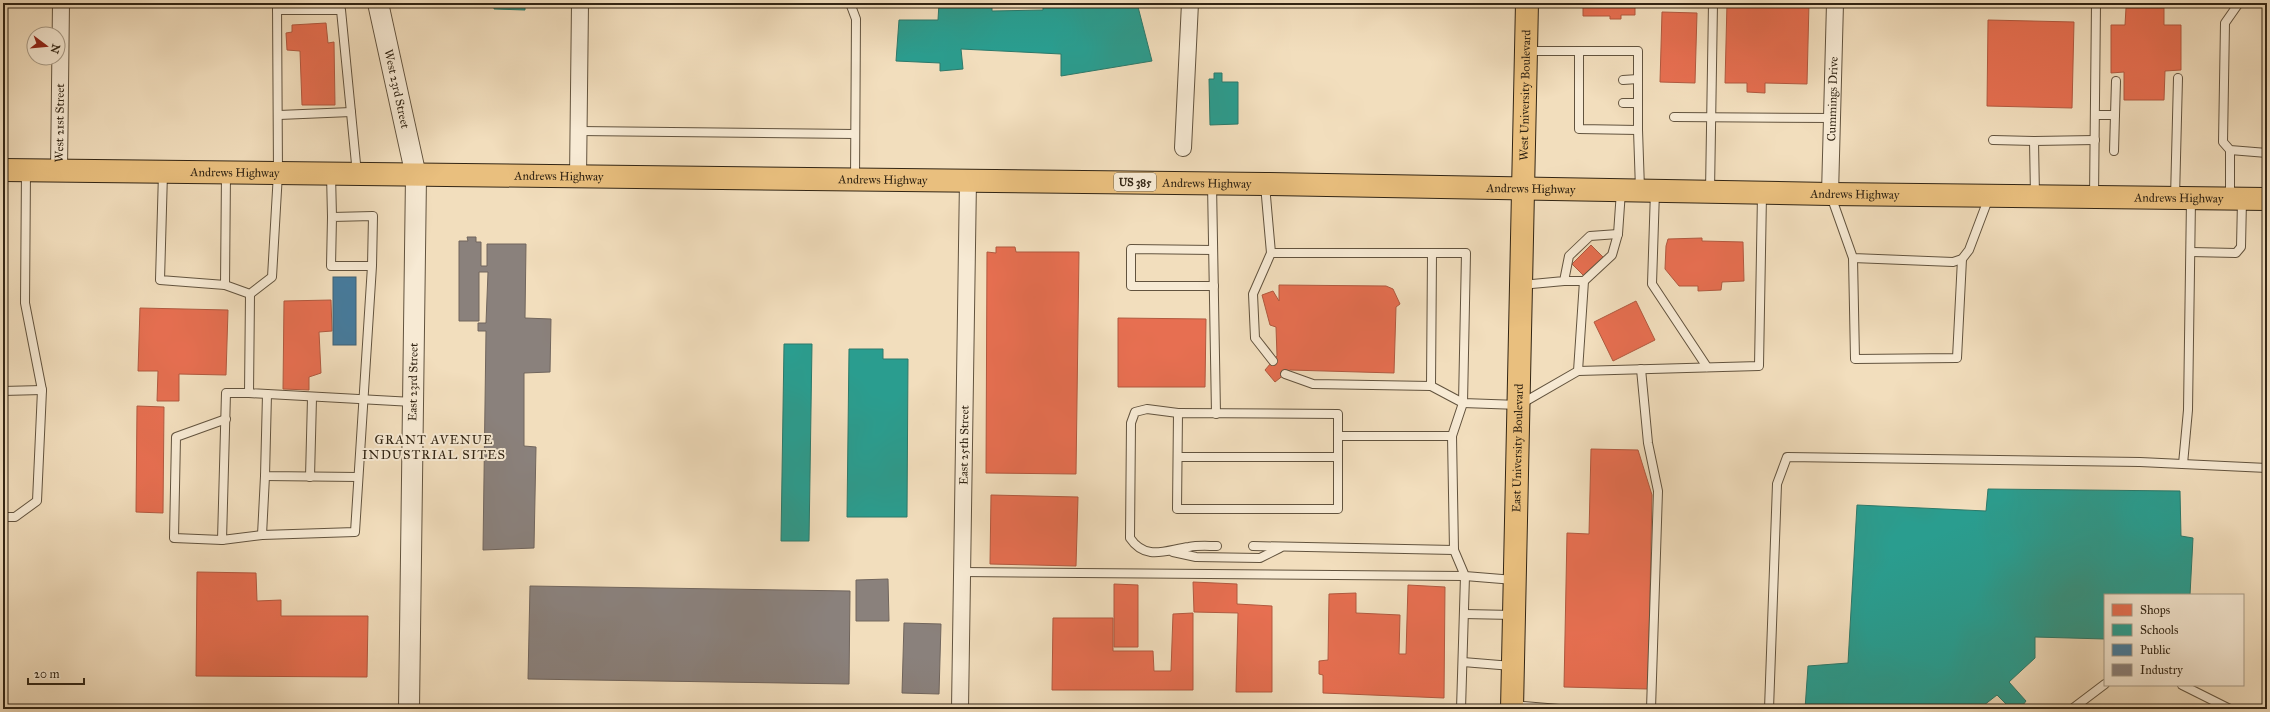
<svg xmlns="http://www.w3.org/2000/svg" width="2270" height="712" font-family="'IM FELL Great Primer',serif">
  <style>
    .shops { fill: #e76f51; stroke: #b1593f }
    .schools { fill: #2a9d8f; stroke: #2c796a }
    .public { fill: #457b9d; stroke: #3f6174 }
    .industry { fill: #8a817c; stroke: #70655d }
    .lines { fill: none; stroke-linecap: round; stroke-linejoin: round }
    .service-casing { stroke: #62533e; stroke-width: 10 }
    .minor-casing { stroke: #62533e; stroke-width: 18 }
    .tertiary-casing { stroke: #62533e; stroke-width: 22 }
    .primary-casing { stroke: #322514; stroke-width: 24 }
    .service { stroke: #f7ead4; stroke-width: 8 }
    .minor { stroke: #f7ead4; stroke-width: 16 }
    .tertiary { stroke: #f7ead4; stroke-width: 20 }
    .primary { stroke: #e9bf7e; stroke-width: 22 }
    .labels { text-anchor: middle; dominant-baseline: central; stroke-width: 4; stroke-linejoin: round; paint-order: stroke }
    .shield { fill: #f7ead4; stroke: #6d604e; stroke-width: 1 }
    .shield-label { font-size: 11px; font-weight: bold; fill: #322514 }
    .street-label { font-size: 12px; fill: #322514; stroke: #f7ead4 }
    .neighbourhood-label { font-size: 13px; letter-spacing: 1px; fill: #322514; stroke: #f7ead4 }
  </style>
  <rect width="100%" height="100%" fill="#f2debd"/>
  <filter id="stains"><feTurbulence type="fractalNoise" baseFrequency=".005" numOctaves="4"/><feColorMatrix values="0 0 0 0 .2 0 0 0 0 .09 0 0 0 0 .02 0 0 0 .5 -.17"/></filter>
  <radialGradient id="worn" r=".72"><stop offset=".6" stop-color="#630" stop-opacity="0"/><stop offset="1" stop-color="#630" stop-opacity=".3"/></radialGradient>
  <g class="shops">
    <polygon points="1583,3 1635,3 1635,15 1621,15 1621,19 1610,19 1610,16 1583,16"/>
    <polygon points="1727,3 1809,3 1807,84 1765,83 1765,93 1747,92 1747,83 1725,83"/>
    <polygon points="2126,8 2164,8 2164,25 2181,25 2181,70 2165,71 2164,100 2124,100 2124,72 2111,73 2111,25 2125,25"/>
    <polygon points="1662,12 1697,13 1695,83 1660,82"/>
    <polygon points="1988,20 2074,22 2072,108 1987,106"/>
    <polygon points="326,23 328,43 334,42 335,105 302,105 300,51 287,50 286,33 292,32 292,25"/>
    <polygon points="1702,238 1702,241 1743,242 1744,281 1722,282 1721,290 1698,291 1698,286 1679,286 1665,269 1666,246 1668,239"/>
    <polygon points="1591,245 1605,259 1586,278 1572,264"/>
    <polygon points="996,247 1015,247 1016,252 1079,252 1076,474 986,473 987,252 996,253"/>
    <polygon points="1279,285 1386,286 1393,289 1400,304 1396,307 1394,373 1290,370 1275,382 1265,370 1277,356 1276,327 1270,325 1262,295 1273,291 1279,301"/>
    <polygon points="331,300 332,331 319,332 321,373 309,377 309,390 283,389 284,301"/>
    <polygon points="1636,301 1655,340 1613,361 1594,322"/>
    <polygon points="140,308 228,310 226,375 179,374 179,401 157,401 158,371 138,371"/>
    <polygon points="1118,318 1206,319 1205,387 1118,387"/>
    <polygon points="137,406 164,407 163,513 136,512"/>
    <polygon points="1591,449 1638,450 1652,495 1648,689 1564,687 1567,533 1589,534"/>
    <polygon points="991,495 1078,497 1076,566 990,564"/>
    <polygon points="197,572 256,573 257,601 281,600 281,616 368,616 367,677 196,676"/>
    <polygon points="1193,582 1237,584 1237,604 1272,606 1272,692 1236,692 1238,613 1194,612"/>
    <polygon points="1114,584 1138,585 1138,647 1114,647"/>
    <polygon points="1408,585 1445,587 1444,698 1323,693 1323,675 1319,674 1319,661 1328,660 1329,594 1356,593 1356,613 1400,615 1399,654 1406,654"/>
    <polygon points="1193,613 1193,690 1052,690 1053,618 1113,618 1113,651 1153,651 1154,671 1171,671 1173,614"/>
  </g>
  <g class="schools">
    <polygon points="494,3 525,3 525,10 494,9"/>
    <polygon points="939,3 992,3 992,11 1043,10 1043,3 1137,3 1152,61 1061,76 1061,54 961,49 963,69 940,71 940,63 896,61 899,20 938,20"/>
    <polygon points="1214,73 1222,73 1222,82 1238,82 1238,124 1210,125 1209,79 1214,79"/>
    <polygon points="784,344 812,344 809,541 781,541"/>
    <polygon points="849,349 883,349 883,359 908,359 907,517 847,517"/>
    <polygon points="1988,489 2180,491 2181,536 2193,538 2190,595 2105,595 2105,639 2035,637 2035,658 2009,682 2026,701 2020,709 2011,709 1997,695 1979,709 1805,709 1808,666 1848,663 1857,505 1986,511"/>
  </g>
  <rect class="public" x="333" y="277" width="23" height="68"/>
  <g class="industry">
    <polygon points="467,237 476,237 476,242 481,242 481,266 487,266 487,244 526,244 525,318 551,319 550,372 524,373 524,446 536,447 534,548 483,550 486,331 478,331 478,323 486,323 488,272 479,272 479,321 459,321 459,241 468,241"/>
    <polygon points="888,579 889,621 856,621 856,580"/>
    <polygon points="530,586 850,591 849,684 528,679"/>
    <polygon points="904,623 941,624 939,694 902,693"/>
  </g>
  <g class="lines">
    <g class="service-casing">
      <g id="service">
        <polyline points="850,3 856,19 855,179"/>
        <polyline points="2239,3 2225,23 2223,142 2230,150 2267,153"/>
        <polyline points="277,10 341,10 357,174"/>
        <polyline points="1528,51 1579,51"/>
        <polygon points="1579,51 1638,51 1638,130 1579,129"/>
        <polyline points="1623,80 1638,79"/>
        <polyline points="1623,103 1638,103"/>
        <polyline points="279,115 351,112"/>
        <polyline points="2095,115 2115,115 2114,151"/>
        <polyline points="2115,115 2116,81"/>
        <polyline points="1674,117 1832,118"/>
        <polyline points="1638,130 1640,189"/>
        <polyline points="579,131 855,134"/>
        <polyline points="1993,140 2034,141"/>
        <polyline points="163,173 160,280 225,285 226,174"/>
        <polyline points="331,174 332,217"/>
        <polyline points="1212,184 1216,414"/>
        <polyline points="1265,185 1271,253 1253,294 1255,338 1273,361"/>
        <polyline points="1655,191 1652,284 1707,367"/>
        <polyline points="1710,191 1713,3"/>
        <polyline points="1831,196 1853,258 1953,262 1962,259 1969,250 1989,197"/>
        <polyline points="2035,196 2034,141 2095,140"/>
        <polyline points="2094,197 2096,3"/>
        <polyline points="2175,198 2178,78"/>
        <polyline points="2230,198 2230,150"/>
        <polyline points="1213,250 1131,249 1131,286 1214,286"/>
        <polyline points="2191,252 2236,253 2241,247 2242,200"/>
        <polyline points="1271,253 1432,253 1431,386 1313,384 1285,374"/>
        <polyline points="1432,253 1466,253 1463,403 1452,436"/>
        <polyline points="1853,258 1855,359 1957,358 1962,259"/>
        <polyline points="1564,281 1584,281 1612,255 1618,234 1621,191"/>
        <polyline points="225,285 250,294 272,277 278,173 277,3"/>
        <polyline points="1522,285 1564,281 1569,256 1590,236 1618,234"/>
        <polyline points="250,294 249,393 413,402"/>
        <polyline points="1641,369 1648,443 1658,491 1651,709"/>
        <polyline points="1578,371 1759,366 1762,194"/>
        <polyline points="1431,386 1463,403 1519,405 1578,371 1584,281"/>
        <polyline points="3,391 42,390"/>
        <polyline points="249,393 226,393 222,540 262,535 355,532 372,266 373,216 332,217 331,266 372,266"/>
        <polyline points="267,394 265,476 358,477"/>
        <polygon points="1178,413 1338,414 1338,509 1177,509"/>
        <path d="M1178 413 1147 409 1135 412 1131 423 1130 538C1146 562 1168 549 1189 547 1198 545 1208 546 1217 546"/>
        <polyline points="1338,436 1452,436 1454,550 1465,576 1514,580"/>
        <polyline points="1178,457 1338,457"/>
        <polyline points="2183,464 2188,410 2191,199"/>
        <polyline points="310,477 312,398"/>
        <polyline points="3,517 15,517 37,501 42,390 25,303 26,171"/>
        <polyline points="262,535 265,476"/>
        <polyline points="222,540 174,538 176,437 226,419"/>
        <polyline points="1253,546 1454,550"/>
        <polyline points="1173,552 1196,557 1260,558 1280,548"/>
        <polyline points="962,572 1465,576 1461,709"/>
        <polyline points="1464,614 1513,615"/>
        <polyline points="1463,662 1512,666"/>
        <polyline points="2182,685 2230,709"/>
        <polyline points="1512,705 1559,709"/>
        <polyline points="1769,709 1777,484 1787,457 2140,462 2267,468"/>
        <polyline points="2072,709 2105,684"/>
      </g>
    </g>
    <g class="minor-casing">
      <g id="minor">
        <polyline points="1183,148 1190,3"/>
        <path id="s1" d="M59 170 61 3"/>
        <polyline points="578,178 580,3"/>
        <path id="s2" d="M1830 194 1835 3"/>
        <path id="s3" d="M960 709 968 180"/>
      </g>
    </g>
    <g class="tertiary-casing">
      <g id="tertiary">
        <path id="s4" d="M378 3 416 176 409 709"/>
      </g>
    </g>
    <g class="primary-casing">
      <g id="primary">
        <path id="s5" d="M3 170 1265 184 1830 194 2267 199"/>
        <path id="s6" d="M1512 709 1527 3"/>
      </g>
    </g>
    <use href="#service" class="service"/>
    <use href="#minor" class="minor"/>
    <use href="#tertiary" class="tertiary"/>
    <use href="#primary" class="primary"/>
  </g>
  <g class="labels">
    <rect class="shield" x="1114" y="173" width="42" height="18" rx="3"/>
    <g class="shield-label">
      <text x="1135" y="182">US 385</text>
    </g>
    <g class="street-label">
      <text stroke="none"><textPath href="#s4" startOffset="88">West 23rd Street</textPath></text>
      <text stroke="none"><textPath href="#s6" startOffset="614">West University Boulevard</textPath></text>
      <text stroke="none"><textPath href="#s2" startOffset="95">Cummings Drive</textPath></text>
      <text stroke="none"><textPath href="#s1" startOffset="47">West 21st Street</textPath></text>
      <text stroke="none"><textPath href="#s5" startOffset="232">Andrews Highway</textPath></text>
      <text stroke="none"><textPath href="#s5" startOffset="556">Andrews Highway</textPath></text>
      <text stroke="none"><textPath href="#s5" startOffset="880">Andrews Highway</textPath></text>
      <text stroke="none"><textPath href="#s5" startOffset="1204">Andrews Highway</textPath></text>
      <text stroke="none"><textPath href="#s5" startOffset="1528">Andrews Highway</textPath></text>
      <text stroke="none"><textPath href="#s5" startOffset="1852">Andrews Highway</textPath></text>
      <text stroke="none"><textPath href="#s5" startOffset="2176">Andrews Highway</textPath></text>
      <text transform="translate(413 382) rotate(-89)">East 23rd Street</text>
      <text stroke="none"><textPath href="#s3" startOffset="264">East 25th Street</textPath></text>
      <text stroke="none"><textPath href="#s6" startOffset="261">East University Boulevard</textPath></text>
    </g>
    <g class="neighbourhood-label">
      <text x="434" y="440">GRANT AVENUE<tspan x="434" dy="15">INDUSTRIAL SITES</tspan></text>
    </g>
  </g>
  <rect width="2270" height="712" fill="none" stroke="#f2debd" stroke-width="16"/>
  <rect x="4" y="4" width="2262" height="704" fill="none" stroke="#322514" stroke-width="2"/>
  <rect x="8" y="8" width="2254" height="696" fill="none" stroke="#322514"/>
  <rect x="2104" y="594" width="140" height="92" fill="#f7ead4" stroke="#a89b87"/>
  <rect x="2112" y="604" width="20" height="12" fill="#e76f51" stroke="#a89b87"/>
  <text x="2140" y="614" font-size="12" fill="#322514">Shops</text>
  <rect x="2112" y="624" width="20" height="12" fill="#2a9d8f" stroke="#a89b87"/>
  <text x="2140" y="634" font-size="12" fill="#322514">Schools</text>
  <rect x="2112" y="644" width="20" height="12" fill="#457b9d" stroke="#a89b87"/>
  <text x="2140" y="654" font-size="12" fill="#322514">Public</text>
  <rect x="2112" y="664" width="20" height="12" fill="#8a817c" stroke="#a89b87"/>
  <text x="2140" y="674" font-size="12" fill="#322514">Industry</text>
  <g transform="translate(46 46) rotate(106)"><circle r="19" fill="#f7ead4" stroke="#a89b87"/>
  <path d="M0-3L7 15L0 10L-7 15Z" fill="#8f2418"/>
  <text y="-6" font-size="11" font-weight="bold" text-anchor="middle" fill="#322514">N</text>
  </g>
  <path d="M28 678v6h56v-6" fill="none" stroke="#322514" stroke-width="2"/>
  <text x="34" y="678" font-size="12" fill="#322514" stroke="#f7ead4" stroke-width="3" paint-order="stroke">20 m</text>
  <rect width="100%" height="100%" filter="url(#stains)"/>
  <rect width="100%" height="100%" fill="url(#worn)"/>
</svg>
